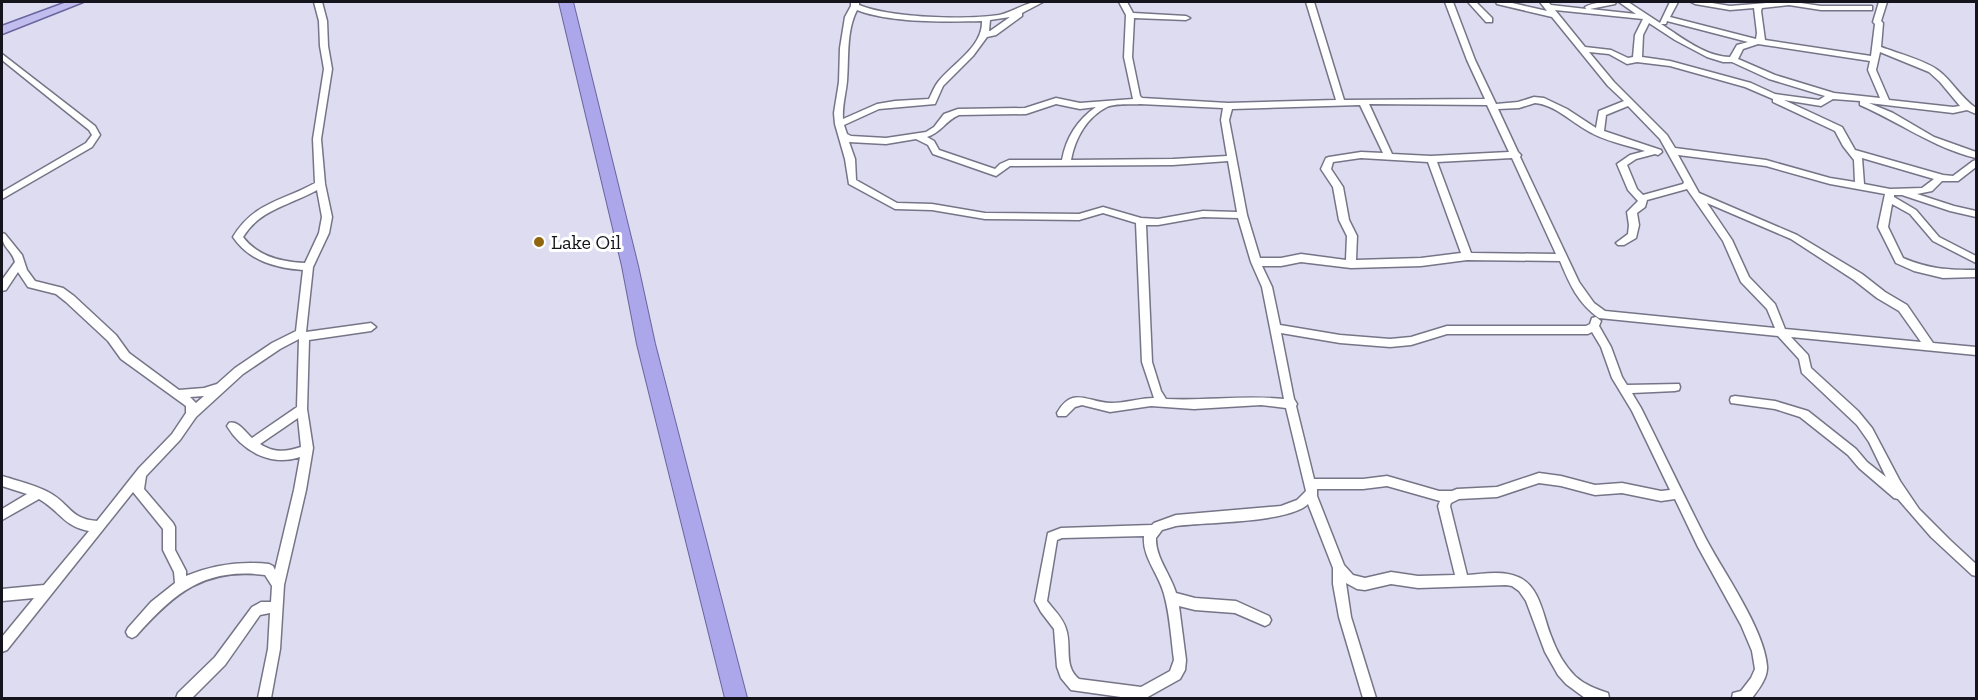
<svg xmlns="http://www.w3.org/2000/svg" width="1978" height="700" font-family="'Zilla Slab',serif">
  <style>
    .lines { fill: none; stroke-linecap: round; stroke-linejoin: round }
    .minor-casing { stroke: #757587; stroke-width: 3 }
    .primary-casing { stroke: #6a659e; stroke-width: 3 }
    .trunk-casing { stroke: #6a659e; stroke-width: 2 }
    .minor { fill: #fff; fill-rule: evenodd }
    .primary { fill: #c1bdef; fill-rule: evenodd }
    .trunk { fill: #aca7ea; fill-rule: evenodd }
    .poi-dot { fill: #91640e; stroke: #fff; stroke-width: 2 }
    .labels { text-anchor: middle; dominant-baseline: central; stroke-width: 6; stroke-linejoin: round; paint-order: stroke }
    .poi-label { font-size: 20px; fill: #15141c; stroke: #fff; text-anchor: start }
  </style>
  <rect width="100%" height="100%" fill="#dddcf1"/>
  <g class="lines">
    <g class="minor-casing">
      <g id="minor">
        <path d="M314 2H322L327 21 328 46 332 69 321 139 325 184 332 217 329 233 313 267 306 332 371 323 376 327 371 331 309 340 307 409 313 448 306 490 284 585 280 649 271 698H258L268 649 270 613 260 615 225 665 192 698H176L178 693 215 657 252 607 261 602H271L272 586 265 575C205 567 174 593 136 636L132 638 128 636 126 632 128 628 151 602 175 583 174 572 163 550V529L133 492 7 650 2 652V637L34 598 2 601V589L44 585 89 531C63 526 60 511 39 499L2 520V509L27 494 2 486V476C18 481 36 485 50 493 71 505 70 519 97 521L139 468 172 434 186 413V406L121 359 108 341 66 302 56 294 28 287 18 272 6 290 2 291V280L15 262C11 248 2 249 2 233L5 234 22 255 27 270 35 281 63 288 74 296 116 335 129 353 179 390 204 388 217 384 235 368 272 343 296 331 303 270C276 268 249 261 233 237 254 202 283 201 315 183L313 139 324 69 320 46 319 21ZM317 190 322 217 319 233 305 263C282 262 258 257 243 237 260 209 291 205 317 190ZM299 339 297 407 252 438C245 432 238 420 229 423L227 426C242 451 271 467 300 457L294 490 275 570 273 566 269 564C240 561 213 565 186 576V571L175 550V527L173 523 144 489 146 476 180 440 196 417 243 374 280 349ZM204 396 196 403 190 397ZM298 418 301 447C286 452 274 453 260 444Z"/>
        <path d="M851 2H859V5C890 18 965 20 999 15 1014 12 1028 0 1043 2L1022 13V16L996 35 987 37 973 56 943 86 935 104 879 109 844 125 847 134 851 136 886 138 926 132 934 127 944 114 958 109 1025 108 1056 98 1080 103 1133 99 1124 57 1126 15 1119 2H1127L1133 13 1186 16 1190 18 1186 20 1134 18 1132 57 1140 96 1142 98 1228 103 1336 100 1306 2H1314L1344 100 1485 99 1467 60 1445 2H1453L1475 60 1496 104 1518 102 1534 97 1544 98 1567 109 1596 128 1599 111 1624 101 1608 86 1552 17 1497 4 1496 2H1508L1547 11 1540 2H1548L1551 5 1586 9 1585 7C1594 2 1605 2 1616 2L1615 4 1590 9 1636 14 1619 2H1628L1660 23 1670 2H1678L1670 17 1756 39 1757 33 1754 8 1730 10 1695 4 1691 2H1706L1730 6 1779 2H1794L1821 6H1872V10H1821L1789 5 1762 8 1761 11 1765 40 1871 56 1875 24 1873 22 1879 2H1887L1881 21 1883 23 1881 47C1897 53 1927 61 1939 71 1953 82 1961 98 1976 108V114L1967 110 1953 113 1869 103 1893 113 1934 137 1976 152V158C1934 148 1899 122 1860 105V101L1833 99 1821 106 1784 100 1842 127 1855 150 1943 175 1953 176 1973 161 1976 160V167L1958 181H1942L1932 191 1917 194 1954 206 1976 211V217L1950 211 1902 195H1894V197L1916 210 1939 237 1976 256V263L1933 241 1910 214 1892 204 1888 227 1903 258C1929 269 1948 270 1976 270V277L1943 278 1914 271 1896 263 1878 227 1885 194 1830 184 1766 166 1678 155 1699 193 1797 235 1862 274 1885 292 1907 305 1933 343 1976 347V355L1791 337 1808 355 1811 368 1858 411 1872 428 1900 481 1919 509 1950 540 1976 564V576L1972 575 1931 537 1898 499 1894 498 1859 468 1848 455 1800 417 1775 409 1731 403 1730 400 1731 397 1735 396 1775 401 1808 411 1856 449 1867 462 1886 477 1869 442 1857 425 1802 373 1799 359 1778 336 1599 318C1578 303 1570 285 1560 261L1467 260 1421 266 1351 268 1301 262 1281 266H1262L1272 287 1280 325 1340 335 1390 339 1411 337 1447 326H1586L1590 324 1592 318 1596 317 1601 321 1599 326 1611 347 1622 377 1627 385 1679 384 1680 387 1679 390 1675 391 1632 393 1641 408C1663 452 1684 496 1706 539 1724 573 1764 629 1767 666 1768 678 1758 690 1752 698H1732L1733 693 1741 691 1751 678 1755 669 1752 651 1741 625 1698 547 1675 499 1661 501 1622 493 1595 495 1561 486 1539 483 1497 497 1459 499 1451 503 1450 506 1467 575C1483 574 1502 570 1518 577 1540 586 1543 616 1551 636 1556 650 1564 665 1575 676 1585 685 1596 689 1608 693L1609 698H1585L1566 684 1558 675 1545 652 1526 601 1519 591 1512 586 1506 585 1418 588 1391 584 1365 590 1357 589 1346 583 1351 617 1376 698H1363L1339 617 1333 584V568L1308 504C1289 523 1205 522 1176 526L1162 530 1156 538C1155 557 1171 575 1176 593L1195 598 1236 601 1269 616 1271 620 1269 624 1265 626 1235 613 1195 610 1179 606 1186 660 1185 670 1180 679 1146 698H1128L1071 690 1061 678 1057 667 1054 629 1041 612 1035 601 1048 533 1061 528 1152 525 1154 523 1176 515 1281 506 1297 500 1306 491 1286 408 1261 405 1194 409 1151 406 1110 412 1082 405 1075 407 1066 416H1058L1057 413C1073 385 1088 403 1111 403 1126 403 1140 398 1154 398L1142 362 1136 223 1103 213 1079 220 985 219 932 210 895 209 849 184 845 159 835 124 834 113 839 82 840 48 845 17 851 6ZM857 10C890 23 947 22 982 21 983 47 953 63 938 82 934 87 932 93 929 99L895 101 877 104 843 119C842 106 846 93 847 81 849 58 846 31 857 10ZM1555 10 1643 19 1635 35 1633 57 1628 58 1611 50 1585 47ZM1010 17 990 31H989L990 20ZM1667 21 1748 42 1737 45 1730 57C1706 57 1681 37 1661 24H1666ZM1649 23 1675 40 1707 57 1723 62H1732L1769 79 1825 96 1819 100 1775 94 1751 83 1670 61 1642 57 1643 35ZM1758 44 1870 61 1868 70 1880 98 1834 93 1775 75 1738 59 1743 49ZM1589 52 1609 54 1627 64 1637 62 1670 66 1745 87 1773 99V102L1835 131 1843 146 1854 160 1855 182 1830 178 1766 160 1675 148 1667 135 1614 82ZM1880 52 1929 72 1940 82 1960 106 1953 107 1889 100 1876 70ZM1535 103C1555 105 1570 121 1588 131 1604 141 1627 145 1645 151L1630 155 1617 164 1628 190 1638 201 1627 212 1629 225 1628 234 1616 243 1618 245H1624L1636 238 1639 225 1637 213 1645 207 1647 200 1687 189 1723 241 1741 282 1767 309 1775 328 1605 311 1594 303 1579 282 1520 157 1521 155 1518 152 1498 109 1519 108ZM1056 104 1080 109 1096 107C1077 120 1066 138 1062 160H1009L1000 164 995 169 939 150 934 141 927 137C941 133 946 120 959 115L1026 114ZM1140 104 1223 108 1221 120 1227 156 1173 159 1071 160C1075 138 1087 117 1107 107 1116 103 1130 105 1140 104ZM1369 104 1487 105 1509 152 1431 156 1392 154ZM1360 105 1383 153 1361 152 1329 157 1326 158 1321 169 1333 187 1339 220 1347 236 1346 260 1301 254 1281 258H1260L1247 215 1229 120 1232 109ZM1628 106 1660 139 1684 182 1683 184 1643 195 1637 189 1627 165 1636 159 1655 154 1658 155 1662 152 1661 150 1604 131 1606 115ZM916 139 928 145 933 154 996 176 1010 166 1173 165 1228 161 1237 212 1203 211 1158 219 1141 218 1103 207 1079 214 985 213 932 204 897 203 856 180 855 159 849 142 886 144ZM1361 158 1428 162 1461 253 1421 258 1356 260 1357 236 1349 220 1343 187 1331 169 1333 162ZM1512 158 1556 254 1471 253 1437 162ZM1862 158 1934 179 1922 188 1890 189 1864 184ZM1707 203 1791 239 1854 280 1877 298 1899 311 1921 342 1785 329 1775 304 1749 277 1732 240ZM1203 217 1238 218 1251 262 1262 287 1284 399C1244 395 1205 401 1166 399L1161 391 1152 362 1146 225H1158ZM1592 332 1601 347 1612 378 1632 411 1670 490 1661 491 1622 483 1595 485 1561 476 1539 473 1497 487 1457 489 1452 491H1439L1387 476 1363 479H1314L1296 406 1297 404 1294 399 1281 333 1340 343 1390 347 1411 345 1447 334H1588ZM1387 486 1440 501 1438 506 1455 575 1418 576 1391 572 1365 578 1353 575 1344 565 1317 496V489H1363ZM1144 536C1142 557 1159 574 1164 594 1170 615 1171 638 1174 660L1170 671 1141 687 1079 679C1063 666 1072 646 1066 629 1063 618 1054 610 1047 601L1057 540 1062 538Z"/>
        <polygon points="1468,2 1476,2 1492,18 1492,22 1486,22"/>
        <polygon points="2,54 95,126 100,135 92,147 2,199 2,192 86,143 92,135 89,130 2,60"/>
      </g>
    </g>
    <g class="primary-casing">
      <polygon id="primary" points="67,2 83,2 2,34 2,26"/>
    </g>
    <g class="trunk-casing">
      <polygon id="trunk" points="559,2 573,2 638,266 655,344 747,698 725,698 637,344 622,266"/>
    </g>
    <use href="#minor" class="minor"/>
    <use href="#primary" class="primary"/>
    <use href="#trunk" class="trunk"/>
  </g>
  <circle class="poi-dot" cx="539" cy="242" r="6"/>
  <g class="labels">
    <g class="poi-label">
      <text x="551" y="242">Lake Oil</text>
    </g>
  </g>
  <rect width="1978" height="700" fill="none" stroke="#15141c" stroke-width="6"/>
</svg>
